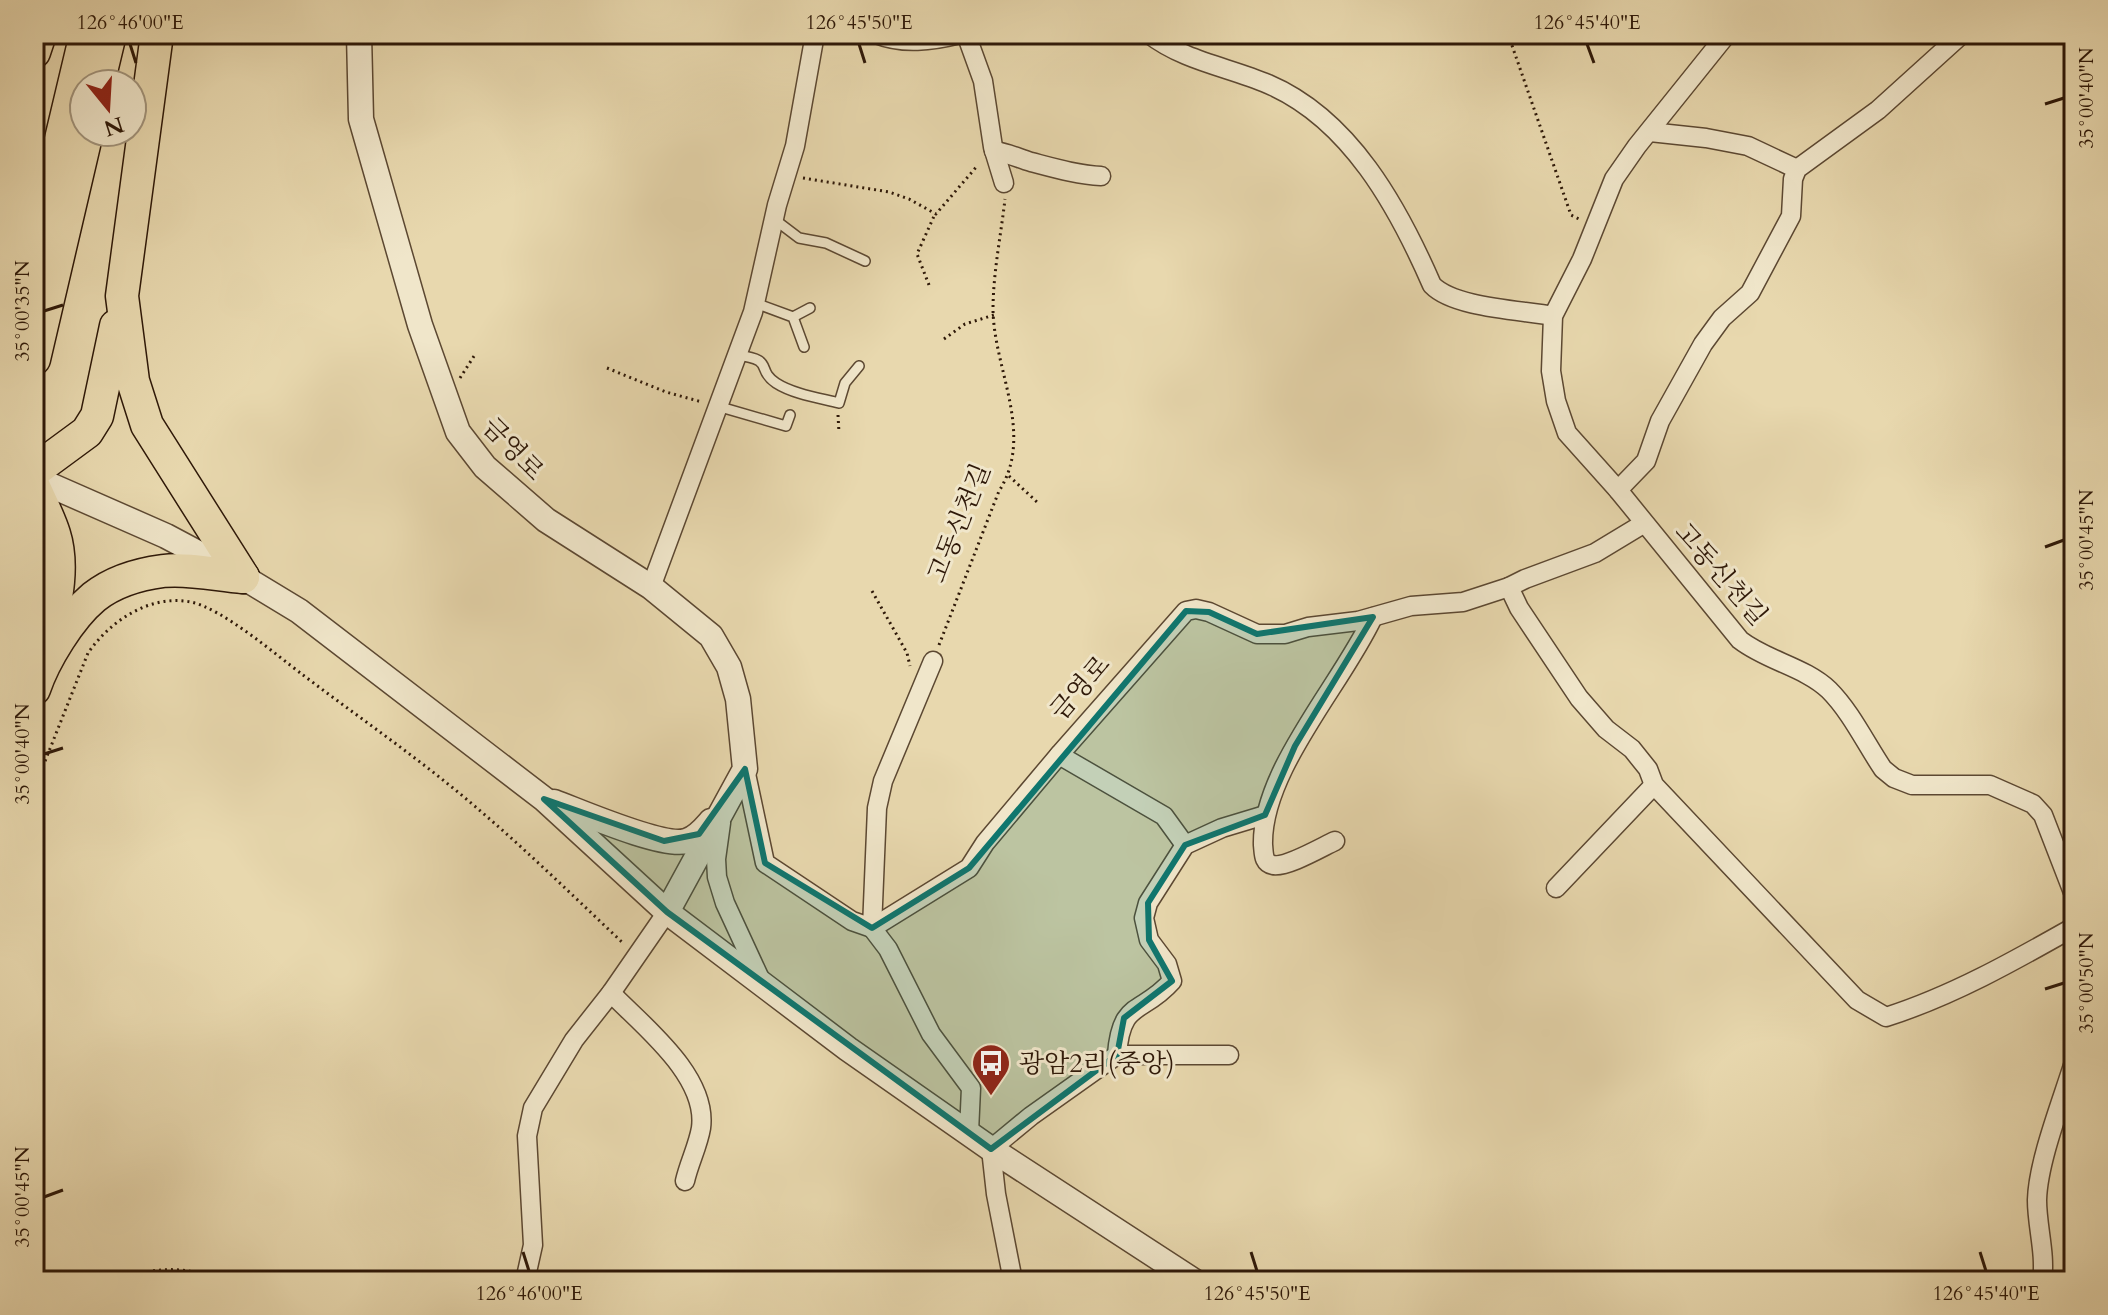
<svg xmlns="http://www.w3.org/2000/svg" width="2108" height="1315" font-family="Cardo,'Noto Serif KR',serif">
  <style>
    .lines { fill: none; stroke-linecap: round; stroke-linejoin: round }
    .service-casing { stroke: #5c4832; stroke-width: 12 }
    .minor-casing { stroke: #5c4832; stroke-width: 21 }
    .tertiary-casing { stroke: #5c4832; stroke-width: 27 }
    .trunk-casing { stroke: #2e1808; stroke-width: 35 }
    .path { stroke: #2e1808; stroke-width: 3; stroke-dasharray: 2 4; stroke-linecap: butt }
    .service { stroke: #f0e6ca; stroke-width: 9 }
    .minor { stroke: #f0e6ca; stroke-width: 18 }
    .tertiary { stroke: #f0e6ca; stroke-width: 24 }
    .trunk { stroke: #e8d8ae; stroke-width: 32 }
    .marked { fill: #0f766e; fill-opacity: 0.2; stroke: #0f766e; stroke-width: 6; stroke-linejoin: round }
    .ticks { fill: none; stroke: #2e1808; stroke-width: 3 }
    .labels { text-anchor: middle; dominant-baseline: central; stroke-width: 6; stroke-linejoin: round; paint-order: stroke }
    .street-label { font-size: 26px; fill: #2e1808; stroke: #f0e6ca }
    .poi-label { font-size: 26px; fill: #2e1808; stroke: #f0e6ca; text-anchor: start }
    .neatline { fill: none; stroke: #2e1808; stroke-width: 3 }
    .ticks-label { font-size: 20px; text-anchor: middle; fill: #2e1808 }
  </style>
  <rect width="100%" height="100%" fill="#e8d8ae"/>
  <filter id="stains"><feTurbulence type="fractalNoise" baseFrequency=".0025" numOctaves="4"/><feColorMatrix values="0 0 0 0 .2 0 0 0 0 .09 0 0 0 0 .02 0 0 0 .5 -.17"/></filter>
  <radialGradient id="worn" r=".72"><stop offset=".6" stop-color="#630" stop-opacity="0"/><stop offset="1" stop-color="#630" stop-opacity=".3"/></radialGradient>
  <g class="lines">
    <g class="service-casing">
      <g id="service">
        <polyline points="774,219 799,238 826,243 865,261"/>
        <polyline points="755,303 793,317 804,347"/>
        <polyline points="793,317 810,308"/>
        <path d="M737 355C776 360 755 369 776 383 793 394 819 398 839 403L845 383 859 366"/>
        <polyline points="717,406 786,426 790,415"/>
      </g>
    </g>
    <g class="minor-casing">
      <g id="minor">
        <path d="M876 34C903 45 932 41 960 34"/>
        <polyline points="966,34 983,81 993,147 1004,183"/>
        <path d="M1149 34C1184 61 1228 67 1268 84 1350 119 1398 207 1432 285 1454 308 1521 310 1553 316"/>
        <path d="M1727 34 1637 146 1614 179 1582 259 1553 316 1551 371 1556 401 1567 433 1618 490 1740 640C1767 661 1805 667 1829 690 1851 712 1866 744 1883 769L1894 778 1912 785H1990L2033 804 2043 815 2074 895"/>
        <polyline points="1650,132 1706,138 1748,146 1797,169"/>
        <path d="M994 151C1008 153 1018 158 1031 162 1054 168 1078 175 1101 176"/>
        <polyline points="1618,490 1646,461 1660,421 1703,344 1722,318 1750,293 1791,216 1793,179 1797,169 1878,110 1962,34"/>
        <path d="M1643 524 1595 553 1525 579 1509 587 1519 608 1579 698 1606 729 1632 749 1648 769 1654 785 1857 1000 1886 1017C1952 996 2014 961 2074 927"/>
        <polyline points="651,587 753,312 777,205 795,146 815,34"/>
        <polyline points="1059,755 1164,816 1185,845"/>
        <polyline points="745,769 765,863 852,921 872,928 877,808 883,781 933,661"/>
        <polyline points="721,823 716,859 717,877 725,903 762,983"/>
        <path d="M1335 841C1322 847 1286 868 1273 865 1263 863 1264 854 1263 845 1261 771 1342 684 1373 617"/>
        <polyline points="1556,888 1654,785"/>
        <path d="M611 993C643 1026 708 1076 701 1128 698 1146 689 1163 685 1181"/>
        <path d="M1117 1055C1121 999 1142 1015 1172 981L1167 964 1149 940 1144 918 1148 903 1185 845 1222 828 1265 815"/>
        <polyline points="969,1132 971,1088 931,1034 888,949 872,928 969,868 985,843 1059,755 1186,611 1196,609 1209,612 1257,634 1285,634 1308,627 1358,621 1411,606 1463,602 1509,587"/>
        <polyline points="525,1281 533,1245 527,1136 533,1108 574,1040 611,993 667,912"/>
        <polyline points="1013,1281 996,1194 991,1149 1031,1116 1117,1055 1229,1055"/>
        <path d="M2042 1281C2046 1254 2037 1227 2037 1200 2038 1161 2062 1101 2074 1062"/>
      </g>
    </g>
    <g class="tertiary-casing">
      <g id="tertiary">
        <polyline points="359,34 361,119 420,325 458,432 485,467 546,520 651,587 711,636 729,667 738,699 745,769 667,912"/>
        <polyline points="34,478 166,536 243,577 299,611 544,799 667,912 848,1049 991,1149 1194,1281"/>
        <path d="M554 802C581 812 663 848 686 841 697 838 704 829 711 821"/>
      </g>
    </g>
    <g class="trunk-casing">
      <g id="trunk">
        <polyline points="157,34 122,296 133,381 147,425 243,577"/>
        <polyline points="34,52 40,34"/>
        <polyline points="98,84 110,34"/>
        <polyline points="34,253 86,34"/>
        <polyline points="34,359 87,132"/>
        <polyline points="34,471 87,432 97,416 116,326"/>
        <path d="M34 487C41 503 49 518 54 534 66 572 52 615 45 652"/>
        <path d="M34 689C44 659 70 617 94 597 113 582 140 574 163 571 188 568 218 575 243 577"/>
      </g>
    </g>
    <g class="path">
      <polyline points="1508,34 1571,215 1579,219"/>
      <polyline points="803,178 889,192 909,199 936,214 978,165"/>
      <polyline points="929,285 917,254 935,214"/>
      <polyline points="944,339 965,324 994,315"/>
      <polyline points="607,368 666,392 702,402"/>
      <polyline points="460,378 476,353"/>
      <polyline points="838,415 839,433"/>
      <polyline points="1009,476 1037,502"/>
      <polyline points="872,591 907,653 910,666"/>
      <path d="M939 645 999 491C1035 435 994 370 993 310 993 273 1001 235 1005 199"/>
      <path d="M34 789 88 653C110 621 150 594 191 602 223 609 275 654 303 675 353 713 405 749 453 788 513 837 568 891 624 944"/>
      <path d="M100 1281C142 1273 178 1260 218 1281"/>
    </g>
    <use href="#service" class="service"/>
    <use href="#minor" class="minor"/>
    <use href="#tertiary" class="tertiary"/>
    <use href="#trunk" class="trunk"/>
  </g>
  <path class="marked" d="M1186 611 1209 612 1257 634 1373 617 1295 746 1265 815 1185 845 1148 903 1149 940 1172 981 1124 1018 1117 1055 991 1149 667 912 544 799 664 841 699 834 745 769 765 863 872 928 969 868Z"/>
  <path class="ticks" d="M130 44 136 63M859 44 865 63M1587 44 1594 63M2045 104 2064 98M44 311 63 305M2045 547 2064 540M44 754 63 748M2045 989 2064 983M44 1197 63 1190M523 1252 529 1271M1251 1252 1257 1271M1980 1252 1986 1271"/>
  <defs>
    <g id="bus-pin" transform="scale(2)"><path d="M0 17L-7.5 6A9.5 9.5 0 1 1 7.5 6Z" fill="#8f2418" stroke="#f0e6ca"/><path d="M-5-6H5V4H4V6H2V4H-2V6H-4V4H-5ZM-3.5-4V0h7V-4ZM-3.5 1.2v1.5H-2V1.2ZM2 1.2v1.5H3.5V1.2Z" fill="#fff"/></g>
  </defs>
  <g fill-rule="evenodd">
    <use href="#bus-pin" x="991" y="1063"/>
  </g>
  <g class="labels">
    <g class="street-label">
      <text transform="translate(513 449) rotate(46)">금영로</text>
      <text transform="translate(959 523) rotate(-68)">고동신천길</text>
      <text transform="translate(1721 574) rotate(49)">고동신천길</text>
      <text transform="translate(1080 688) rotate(-49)">금영로</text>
    </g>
    <g class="poi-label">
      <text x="1019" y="1063">광암2리(중앙)</text>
    </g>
  </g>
  <rect width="2108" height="1315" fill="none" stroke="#e8d8ae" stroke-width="88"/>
  <g transform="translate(108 108) rotate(162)"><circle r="38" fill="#f0e6ca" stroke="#a2947c" stroke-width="2"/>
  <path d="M0-6L14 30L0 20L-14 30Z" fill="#8f2418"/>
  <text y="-12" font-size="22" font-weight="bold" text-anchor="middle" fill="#2e1808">N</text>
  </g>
  <rect x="44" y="44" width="2020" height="1227" class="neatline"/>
  <g class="ticks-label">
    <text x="130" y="29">126°46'00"E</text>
    <text x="859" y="29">126°45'50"E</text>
    <text x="1587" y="29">126°45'40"E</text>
    <text transform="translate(2086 98) rotate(-90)" y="7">35°00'40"N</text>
    <text transform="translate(22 311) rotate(-90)" y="7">35°00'35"N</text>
    <text transform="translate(2086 540) rotate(-90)" y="7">35°00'45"N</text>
    <text transform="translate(22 754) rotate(-90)" y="7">35°00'40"N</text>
    <text transform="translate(2086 983) rotate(-90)" y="7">35°00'50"N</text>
    <text transform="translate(22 1197) rotate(-90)" y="7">35°00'45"N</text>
    <text x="529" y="1300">126°46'00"E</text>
    <text x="1257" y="1300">126°45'50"E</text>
    <text x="1986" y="1300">126°45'40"E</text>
  </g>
  <rect width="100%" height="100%" filter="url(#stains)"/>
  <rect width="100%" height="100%" fill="url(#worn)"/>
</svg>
